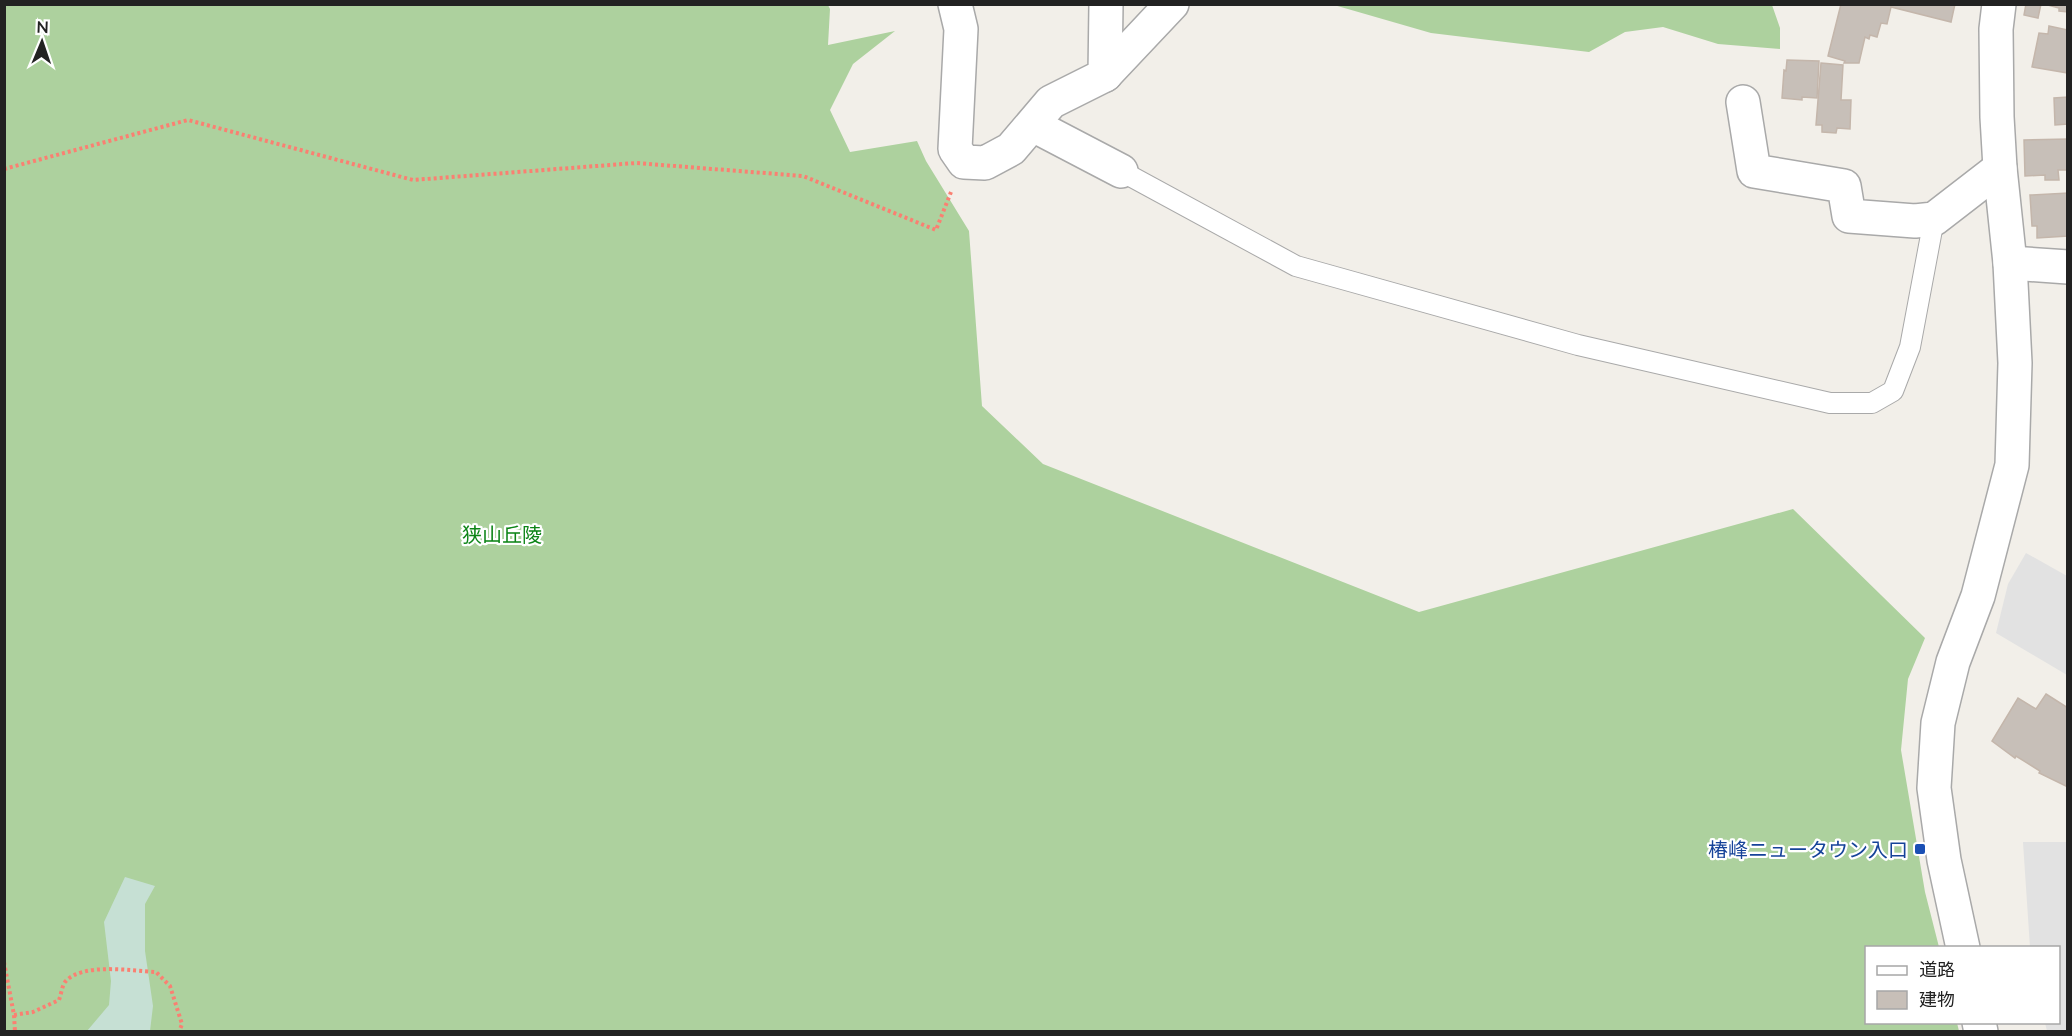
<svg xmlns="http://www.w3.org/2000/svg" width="2072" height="1036" font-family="Lato,'Noto Sans JP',sans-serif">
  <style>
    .forest { fill: #add19e }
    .wetland { fill: #c6e0d4 }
    .parking { fill: #e2e2e2 }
    .building { fill: #c7bfb8; stroke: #c4b6ab; stroke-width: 1.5 }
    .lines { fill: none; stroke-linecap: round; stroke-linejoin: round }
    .service-casing { stroke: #a9a9a9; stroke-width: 22 }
    .minor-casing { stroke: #a9a9a9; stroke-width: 36 }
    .tertiary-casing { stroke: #a9a9a9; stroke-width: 36 }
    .path { stroke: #fa8072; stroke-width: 4; stroke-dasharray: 3 3; stroke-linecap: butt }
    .service { stroke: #fff; stroke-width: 20 }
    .minor { stroke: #fff; stroke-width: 33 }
    .tertiary { stroke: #fff; stroke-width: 33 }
    .transit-dot { fill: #1a4fb4; stroke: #fff; stroke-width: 2 }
    .labels { text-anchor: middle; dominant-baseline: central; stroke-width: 4.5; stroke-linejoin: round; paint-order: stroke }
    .park-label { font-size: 20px; fill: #0c8416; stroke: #fff }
    .transit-label { font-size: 20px; fill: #164399; stroke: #fff; text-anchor: end }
  </style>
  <rect width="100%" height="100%" fill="#f2efe9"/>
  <g class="forest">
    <polygon points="5,5 828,5 830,9 828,45 895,31 853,64 830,110 850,152 917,141 926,161 969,231 982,406 1043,464 1419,612 1793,509 1925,638 1908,679 1901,750 1925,892 1939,947 1866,948 1866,1022 1957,1023 1959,1031 5,1032"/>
    <polygon points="1334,5 1772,5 1780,28 1780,49 1718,44 1663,27 1625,32 1589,52 1431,33"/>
  </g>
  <polygon class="wetland" points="125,877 155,886 145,904 145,951 153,1006 150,1031 87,1031 109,1005 111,981 104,922"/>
  <g class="parking">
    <polygon points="2026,553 2067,576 2067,675 1996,633 2008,584"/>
    <polygon points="2023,842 2067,842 2067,1031 2047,1031 2045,1023 2058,1022 2058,948 2030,947"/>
  </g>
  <g class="building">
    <polygon points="1841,4 1955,4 1951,22 1891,7 1887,24 1881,23 1877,37 1870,35 1869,39 1865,37 1859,63 1844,63 1845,61 1828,56"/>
    <polygon points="2026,4 2041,4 2038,18 2024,15"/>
    <polygon points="2044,4 2068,4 2068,12 2059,11 2059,8"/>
    <polygon points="2049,26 2068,30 2068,73 2032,67 2039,33 2048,34"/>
    <polygon points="1787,60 1819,61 1817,98 1802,97 1802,100 1782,98 1784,70 1786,71"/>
    <polygon points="1821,63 1843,65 1841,100 1851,100 1850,129 1837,128 1836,133 1822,132 1822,125 1816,125"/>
    <polygon points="2068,97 2068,124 2055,125 2054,98"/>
    <polygon points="2068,139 2068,170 2058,170 2059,180 2045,180 2045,175 2025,176 2024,140"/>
    <polygon points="2068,193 2068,236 2037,238 2037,226 2032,226 2030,195"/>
    <polygon points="2046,694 2068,708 2068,787 2039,773 2040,771 2016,756 2015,758 1992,741 2018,698 2036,709"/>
  </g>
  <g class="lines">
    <g class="service-casing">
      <polyline id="service" points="1121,171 1296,266 1578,345 1830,403 1872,403 1893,391 1910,347 1934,219"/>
    </g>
    <g class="minor-casing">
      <g id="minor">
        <polyline points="955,4 961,29 955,149 964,162 985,163 1011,149 1051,102 1105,75 1106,4"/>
        <polyline points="1105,75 1172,4"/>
        <polyline points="1743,102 1754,171 1844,186 1849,216 1915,221 1934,219 2000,168"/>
        <polyline points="1033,125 1121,171"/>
        <polyline points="2010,263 2068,267"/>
      </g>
    </g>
    <g class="tertiary-casing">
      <g id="tertiary">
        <polyline points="1963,948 1944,860 1934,788 1938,723 1953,662 1978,596 2012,465 2015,363 2010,263 2000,168 1997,117 1996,29 1999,4"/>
        <polyline points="1979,1022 1981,1032"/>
      </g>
    </g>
    <g class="path">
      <polyline points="4,169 188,120 413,180 636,163 803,176 936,230 951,192"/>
      <polyline points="4,962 14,1015 15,1032"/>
      <path d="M14 1015 33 1012 59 1000C61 995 62 986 65 982 82 962 133 971 156 972L170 986 182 1024 179 1032"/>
    </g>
    <use href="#service" class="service"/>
    <use href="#minor" class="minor"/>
    <use href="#tertiary" class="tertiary"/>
  </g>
  <rect class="transit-dot" x="1914" y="843" width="12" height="12" rx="3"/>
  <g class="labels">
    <g class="park-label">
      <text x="502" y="534">狭山丘陵</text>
    </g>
    <g class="transit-label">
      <text x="1908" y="849">椿峰ニュータウン入口</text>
    </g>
  </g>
  <rect width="2072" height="1036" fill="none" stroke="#222222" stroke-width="12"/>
  <rect x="1865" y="946" width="195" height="78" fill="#ffffff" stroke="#a7a7a7" stroke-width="1.5"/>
  <rect x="1877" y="966" width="30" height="9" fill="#ffffff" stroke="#a7a7a7" stroke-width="1.5"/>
  <text x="1919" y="976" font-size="18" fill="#222222">道路</text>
  <rect x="1877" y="991" width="30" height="18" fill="#c7bfb8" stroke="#a7a7a7" stroke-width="1.5"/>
  <text x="1919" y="1006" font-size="18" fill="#222222">建物</text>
  <g transform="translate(42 42) rotate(2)" stroke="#ffffff" stroke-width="4.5" paint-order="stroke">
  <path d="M0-4.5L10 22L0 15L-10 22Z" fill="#222222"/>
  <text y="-9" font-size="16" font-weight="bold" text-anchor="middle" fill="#222222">N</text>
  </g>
</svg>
